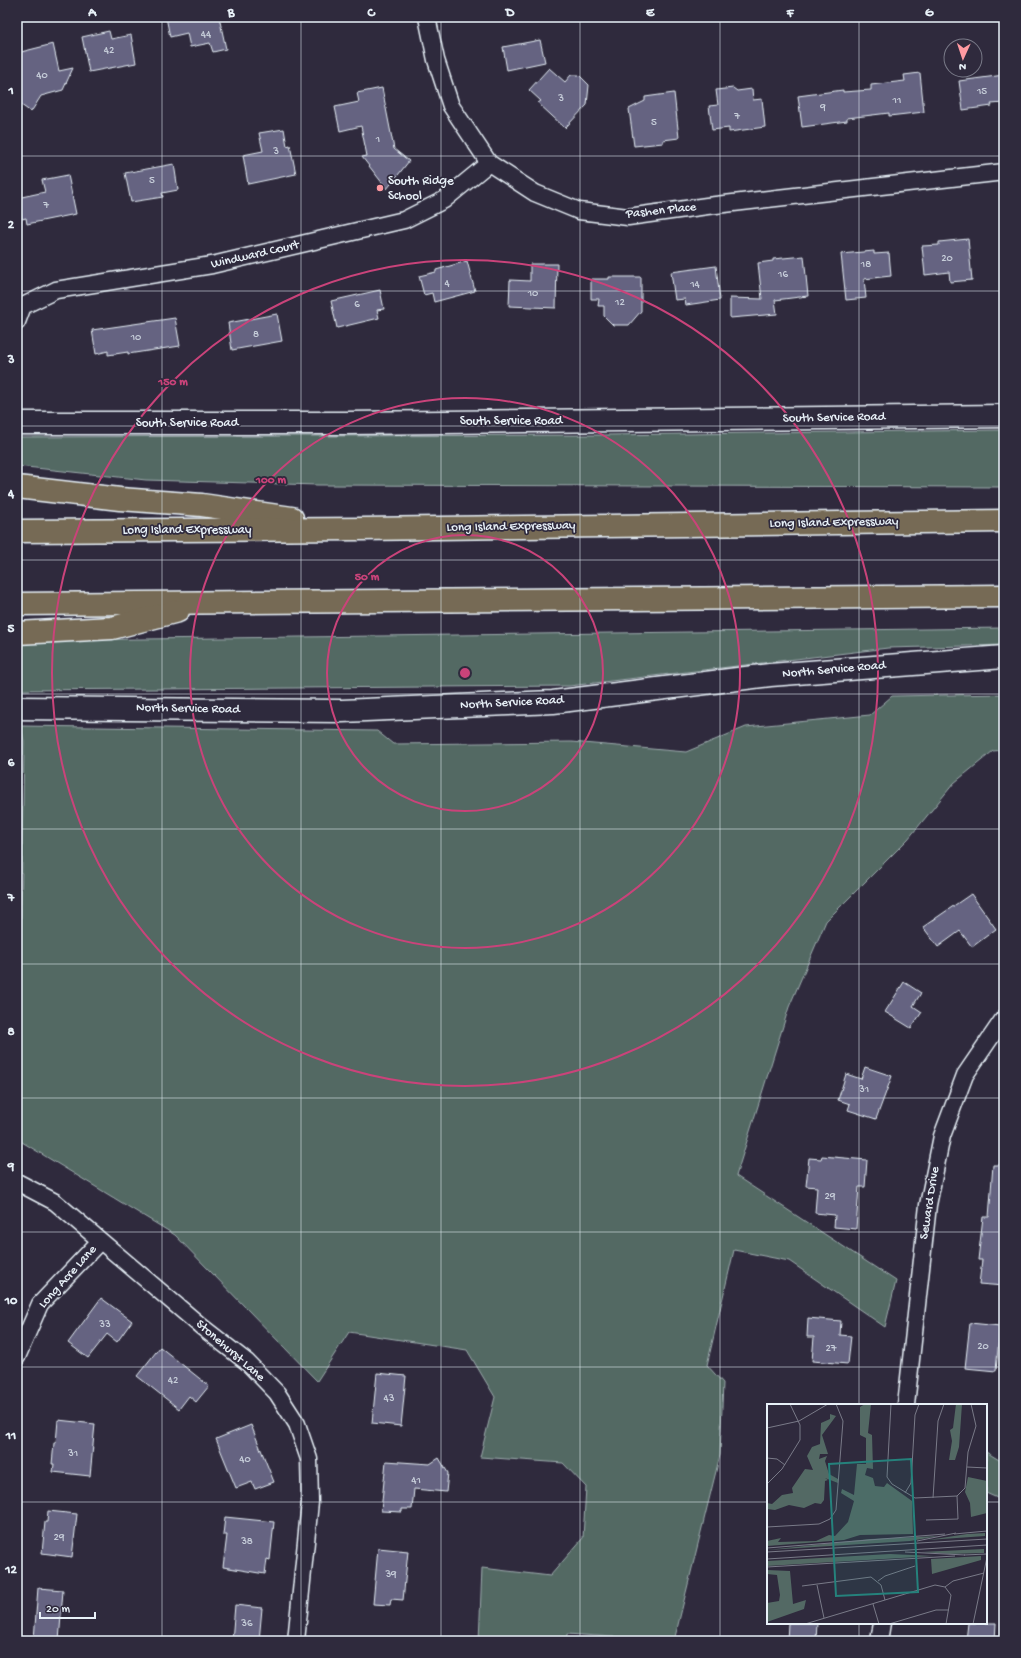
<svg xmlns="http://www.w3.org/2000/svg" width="1021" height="1658" font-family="'Gochi Hand',sans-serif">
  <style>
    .green { fill: #536964; stroke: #9eadae }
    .building { fill: #656381; stroke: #e8f1f8 }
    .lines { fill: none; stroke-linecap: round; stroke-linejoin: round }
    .street-casing { stroke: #e8f1f8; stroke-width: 19 }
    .secondary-casing { stroke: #e8f1f8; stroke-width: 25 }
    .highway-casing { stroke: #e8f1f8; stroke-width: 25 }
    .street { stroke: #2f2a3d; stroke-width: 16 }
    .secondary { stroke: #2f2a3d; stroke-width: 22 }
    .highway { stroke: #766a54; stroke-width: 22 }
    .grid { fill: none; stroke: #e8f1f8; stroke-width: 1; stroke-opacity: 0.55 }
    .ring { fill: none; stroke: #ca437a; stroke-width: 2 }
    .poi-dot { fill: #ff9aa2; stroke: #2f2a3d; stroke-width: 1.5 }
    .labels { text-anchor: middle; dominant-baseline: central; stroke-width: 3.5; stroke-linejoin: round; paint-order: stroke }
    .number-label { font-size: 11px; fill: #c7ceda }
    .poi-label { font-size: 13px; fill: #e8f1f8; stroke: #2f2a3d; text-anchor: start }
    .street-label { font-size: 13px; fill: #e8f1f8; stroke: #2f2a3d }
    .inset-road { fill: none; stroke: #797a88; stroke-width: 1 }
    .view { fill: #25827c; fill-opacity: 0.15; stroke: #25827c; stroke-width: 2 }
    .inset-edge { fill: none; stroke: #e8f1f8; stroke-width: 2 }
    .centre { fill: #ca437a; stroke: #2f2a3d; stroke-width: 2 }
    .ring-label { font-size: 12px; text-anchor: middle; font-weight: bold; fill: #ca437a; stroke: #2f2a3d; stroke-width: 3.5; stroke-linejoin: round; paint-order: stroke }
    .neatline { fill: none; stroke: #e8f1f8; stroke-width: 1.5 }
    .grid-label { font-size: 13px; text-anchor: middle; font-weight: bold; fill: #e8f1f8 }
  </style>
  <rect width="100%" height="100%" fill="#2f2a3d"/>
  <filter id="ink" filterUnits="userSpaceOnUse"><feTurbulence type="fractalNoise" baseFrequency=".025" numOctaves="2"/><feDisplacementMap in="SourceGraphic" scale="8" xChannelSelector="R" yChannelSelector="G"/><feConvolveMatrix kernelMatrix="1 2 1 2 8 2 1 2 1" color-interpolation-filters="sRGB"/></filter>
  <g filter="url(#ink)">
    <g class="green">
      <polygon points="1004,430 1004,487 318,485 146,480 17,466 17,437 604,435"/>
      <polygon points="1004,628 1004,645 888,648 569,686 17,690 17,645 65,640"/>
      <polygon points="1004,694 1004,750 993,751 954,783 908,839 826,921 789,1007 736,1176 896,1281 885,1327 789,1261 734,1250 707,1365 723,1383 720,1455 674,1641 567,1634 566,1641 479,1641 482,1568 550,1576 583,1538 586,1487 563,1463 480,1457 495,1397 467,1350 349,1332 317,1381 175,1235 17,1139 24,741 21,726 377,731 393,744 571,742 686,752 746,727 870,715 892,696"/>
      <polygon points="986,1452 1004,1463 1004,1501 986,1493"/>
    </g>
    <g class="building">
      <polygon points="166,17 219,17 226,49 213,52 210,43 190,47 187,33 170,37"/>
      <polygon points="109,31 111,39 131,35 136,63 89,72 82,37"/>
      <polygon points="540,40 545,62 507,70 503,47"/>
      <polygon points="53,44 59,71 73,68 63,90 41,96 31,112 17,102 17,53"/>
      <polygon points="549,68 565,82 571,75 579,75 589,85 587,105 565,128 538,103 541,101 529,90"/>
      <polygon points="920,73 924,112 889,116 889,113 847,118 847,121 802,127 798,96 843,90 843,92 871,90 871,85 905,81 904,75"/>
      <polygon points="1004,75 1004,103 991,104 992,106 963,110 959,81"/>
      <polygon points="382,88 394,149 409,161 387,189 362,157 367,156 361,126 340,131 335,107 359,102 357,93"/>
      <polygon points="733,88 737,91 752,89 753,100 762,99 765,127 729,132 729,128 712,130 709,106 718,105 716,90"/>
      <polygon points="674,93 679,138 663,140 663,143 634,146 629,109 645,101 645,97"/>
      <polygon points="284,129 287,146 290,145 296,174 248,184 243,155 263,151 259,133"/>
      <polygon points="174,164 178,190 162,193 163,197 131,202 125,173"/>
      <polygon points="68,175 76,214 27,224 26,218 22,219 17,198 45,192 42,180"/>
      <polygon points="968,239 972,280 950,282 949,272 925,275 922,246 939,245 939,242"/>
      <polygon points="874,251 874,254 889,253 891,276 864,279 866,298 846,300 841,254"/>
      <polygon points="804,256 808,296 775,300 777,314 730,318 730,298 762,299 758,263 773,261 773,259"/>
      <polygon points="467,261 475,291 434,302 432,293 424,295 419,276 436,272 436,270"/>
      <polygon points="530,264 557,264 556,308 509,306 510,280 530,281"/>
      <polygon points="716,266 720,300 686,305 685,299 675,300 671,272"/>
      <polygon points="609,277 641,277 641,311 629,325 613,325 604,316 604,306 598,306 599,299 591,299 591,279 609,279"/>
      <polygon points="380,290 384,309 377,310 379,318 337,328 331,301"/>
      <polygon points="277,314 282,341 232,350 228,323"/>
      <polygon points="175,318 180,346 128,354 128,352 108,355 108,351 96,354 92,330"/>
      <polygon points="971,894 996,929 972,947 960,931 938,947 923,927"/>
      <polygon points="904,982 921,993 913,1006 922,1012 911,1028 885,1012"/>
      <polygon points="865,1067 892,1076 876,1119 848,1110 850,1104 838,1100 846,1074 861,1079"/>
      <polygon points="822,1156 867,1160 865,1187 859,1187 856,1229 834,1227 835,1215 815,1213 817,1187 806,1186 809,1158 821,1159"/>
      <polygon points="993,1165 1004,1165 1004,1286 979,1284 982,1260 978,1260 983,1217 989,1217"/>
      <polygon points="101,1298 132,1321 117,1342 107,1334 88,1358 68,1343"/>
      <polygon points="808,1318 841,1321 840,1335 851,1336 848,1364 812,1361 814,1337 807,1337"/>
      <polygon points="970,1323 1000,1326 996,1371 965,1368"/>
      <polygon points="160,1347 209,1386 196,1402 189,1396 179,1409 137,1376"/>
      <polygon points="377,1373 406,1376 401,1426 372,1423"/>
      <polygon points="58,1420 95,1424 90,1476 53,1472 54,1464 52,1464 54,1443 56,1443"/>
      <polygon points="251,1425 274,1482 255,1489 252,1482 236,1488 216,1439"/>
      <polygon points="439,1458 448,1473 446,1492 414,1489 412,1509 402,1509 402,1512 381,1511 386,1461 430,1464"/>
      <polygon points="48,1511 77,1514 72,1557 42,1553 45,1522 47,1522"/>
      <polygon points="225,1517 274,1522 270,1560 267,1559 265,1574 223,1567 227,1535 223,1535"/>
      <polygon points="378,1548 408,1551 403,1600 391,1599 390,1605 373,1604"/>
      <polygon points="38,1588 63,1590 59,1641 34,1639"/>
      <polygon points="235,1605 262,1608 259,1641 232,1641"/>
      <polygon points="788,1623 817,1623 816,1641 787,1641"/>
      <polygon points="968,1623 996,1623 995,1641 966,1641"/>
    </g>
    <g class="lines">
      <g class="street-casing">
        <g id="street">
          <polyline points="427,17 436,60 451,106 489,163 535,193 579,211 628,217 707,206 1004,172"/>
          <polyline points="17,322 23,306 56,290 212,265 404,220 444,200 489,163"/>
          <polyline points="17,1182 55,1202 202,1327 247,1362 277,1393 297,1424 309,1459 310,1502 296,1641"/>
          <polyline points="17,1357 40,1304 100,1241"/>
          <polyline points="906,1405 928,1205 942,1136 965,1075 1004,1018"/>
          <polyline points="879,1641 882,1623"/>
        </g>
      </g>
      <g class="secondary-casing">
        <g id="secondary">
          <polyline points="17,423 347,423 1004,416"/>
          <polyline points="17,708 342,711 553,702 770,675 1004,657"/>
        </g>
      </g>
      <g class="highway-casing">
        <g id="highway">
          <polyline points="17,487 120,499 202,505 292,518"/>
          <polyline points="17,531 362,529 1004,521"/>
          <polyline points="17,604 1004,596"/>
          <polyline points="17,633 112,628 178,611"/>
        </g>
      </g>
      <use href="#street" class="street"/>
      <use href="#secondary" class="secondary"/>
      <use href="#highway" class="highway"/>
    </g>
  </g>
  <path class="grid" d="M162 17V1641M301 17V1641M441 17V1641M580 17V1641M720 17V1641M859 17V1405M17 156H1004M17 291H1004M17 426H1004M17 560H1004M17 694H1004M17 829H1004M17 964H1004M17 1098H1004M17 1232H1004M17 1367H1004M17 1502H768M986 1502H1004M859 1623V1641"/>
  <g class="ring">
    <circle cx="465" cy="673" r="138"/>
    <circle cx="465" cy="673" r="275"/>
    <circle cx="465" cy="673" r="413"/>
  </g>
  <circle class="poi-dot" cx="380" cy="188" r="4"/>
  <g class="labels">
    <g class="number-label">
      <text x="206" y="35">44</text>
      <text x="109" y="51">42</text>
      <text x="42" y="76">40</text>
      <text x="982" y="92">15</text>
      <text x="561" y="99">3</text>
      <text x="897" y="101">11</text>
      <text x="823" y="108">9</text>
      <text x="737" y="117">7</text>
      <text x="654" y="123">5</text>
      <text x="378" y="140">1</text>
      <text x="276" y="152">3</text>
      <text x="152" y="181">5</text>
      <text x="46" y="206">7</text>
      <text x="947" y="259">20</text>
      <text x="866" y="265">18</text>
      <text x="783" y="275">16</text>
      <text x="447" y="284">4</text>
      <text x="695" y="285">14</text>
      <text x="533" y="294">10</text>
      <text x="620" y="303">12</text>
      <text x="357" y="305">6</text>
      <text x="256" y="335">8</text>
      <text x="136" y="338">10</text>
      <text x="864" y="1090">31</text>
      <text x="830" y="1197">29</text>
      <text x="105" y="1325">33</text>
      <text x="983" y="1347">20</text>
      <text x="831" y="1349">27</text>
      <text x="173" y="1381">42</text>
      <text x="389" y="1399">43</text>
      <text x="73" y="1454">31</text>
      <text x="245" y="1460">40</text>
      <text x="416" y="1481">41</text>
      <text x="59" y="1538">29</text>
      <text x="247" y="1542">38</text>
      <text x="391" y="1575">39</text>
      <text x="247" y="1624">36</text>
    </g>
    <g class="poi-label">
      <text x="388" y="181">South Ridge<tspan x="388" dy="15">School</tspan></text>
    </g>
    <g class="street-label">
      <text transform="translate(661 211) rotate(-6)">Pashen Place</text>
      <text transform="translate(255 255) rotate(-13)">Windward Court</text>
      <text transform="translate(834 418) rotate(-1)">South Service Road</text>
      <text x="511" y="421">South Service Road</text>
      <text x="187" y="423">South Service Road</text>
      <text transform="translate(834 523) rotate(-1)">Long Island Expressway</text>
      <text transform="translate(511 527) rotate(-1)">Long Island Expressway</text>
      <text x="187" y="530">Long Island Expressway</text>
      <text transform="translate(834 670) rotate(-5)">North Service Road</text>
      <text transform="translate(512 703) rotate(-3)">North Service Road</text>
      <text transform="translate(188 709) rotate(1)">North Service Road</text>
      <text transform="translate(930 1203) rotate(-81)">Seward Drive</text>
      <text transform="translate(68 1277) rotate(-48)">Long Acre Lane</text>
      <text transform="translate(230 1351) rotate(41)">Stonehurst Lane</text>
    </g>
  </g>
  <g transform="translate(767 1404)">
    <rect width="220" height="220" fill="#2f2a3d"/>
    <path d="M98 0H104L101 29 105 31 106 65 100 64 98 71 106 74 108 82 117 83 120 79 145 97 146 130 93 131 77 136 0 142V137L14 134 11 138 49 137 62 131 68 132 81 118 87 97 74 89 75 85 87 91 90 60H99V34L93 31V3ZM189 0H195L192 43 188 56H182L185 37 183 26 186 24ZM63 10 69 12 55 31 61 50H53L52 55 60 52 58 57 62 70 71 75V79L58 74 61 76 58 77 57 96 54 100 48 99 37 104 22 101 8 106 0 105V99L5 100 15 91 26 89 25 84 38 65 46 66 40 52 45 43 53 40 54 19 63 15ZM201 73 220 77V109L204 113 203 99 198 88ZM218 129V132L161 136 200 130ZM172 132 143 137 0 146 103 135ZM217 145V149L183 150 154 148ZM123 150 167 152 0 162V157ZM214 152V156L165 170 164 155ZM0 166 23 167 26 200 39 196 37 205 0 218V199L12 197 13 191 10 171 0 170Z" fill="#536964"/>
    <path class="inset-road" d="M124 0 120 73 125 80 148 94 190 92 198 84 201 48 209 22 204 0M0 24 32 17 61 0M0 54 10 55 18 61M200 63 220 64M0 80 15 65 33 36V21L23 0M138 89 144 79 148 11 152 0M166 94 171 17 177 0M159 116 191 115 190 92M0 123 52 120 63 115 69 106 76 17 69 0M187 130 220 127M150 137 189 129M0 144 178 130M0 148 220 135M138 148 198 151M197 151 220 150M0 155 220 141M0 163 188 152M111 177 118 172 148 162M50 181 57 214M35 182 104 173 114 181 118 196M178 183 186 177 217 169M106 200 112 220M38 220 168 181 178 183 184 191 179 220M122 220 169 206H182M206 220 220 153"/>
    <path class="view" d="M144 55 151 188 69 192 62 60Z"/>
    <rect width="220" height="220" class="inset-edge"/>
  </g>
  <circle cx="465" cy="673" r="6" class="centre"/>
  <g class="ring-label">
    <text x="173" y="385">150 m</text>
    <text x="271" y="483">100 m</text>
    <text x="367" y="580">50 m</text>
  </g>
  <rect width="1021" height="1658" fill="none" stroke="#2f2a3d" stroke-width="44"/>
  <g transform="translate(963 58) rotate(183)"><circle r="19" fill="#2f2a3d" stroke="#797a88"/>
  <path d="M0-3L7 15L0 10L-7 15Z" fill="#ff9aa2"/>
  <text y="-6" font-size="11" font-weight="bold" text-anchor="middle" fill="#e8f1f8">N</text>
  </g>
  <path d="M40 1612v6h55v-6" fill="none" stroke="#e8f1f8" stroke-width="2"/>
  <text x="46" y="1612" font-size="12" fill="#e8f1f8" stroke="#2f2a3d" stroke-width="3" paint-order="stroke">20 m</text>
  <rect x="22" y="22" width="977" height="1614" class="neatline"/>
  <g class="grid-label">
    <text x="92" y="16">A</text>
    <text x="231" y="16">B</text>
    <text x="371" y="16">C</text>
    <text x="510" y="16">D</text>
    <text x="650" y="16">E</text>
    <text x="790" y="16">F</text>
    <text x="929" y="16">G</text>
    <text x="11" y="94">1</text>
    <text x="11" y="228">2</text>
    <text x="11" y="363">3</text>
    <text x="11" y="497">4</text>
    <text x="11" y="632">5</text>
    <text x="11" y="766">6</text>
    <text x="11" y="901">7</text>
    <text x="11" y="1035">8</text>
    <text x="11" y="1170">9</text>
    <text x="11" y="1304">10</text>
    <text x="11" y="1439">11</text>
    <text x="11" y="1573">12</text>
  </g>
</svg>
